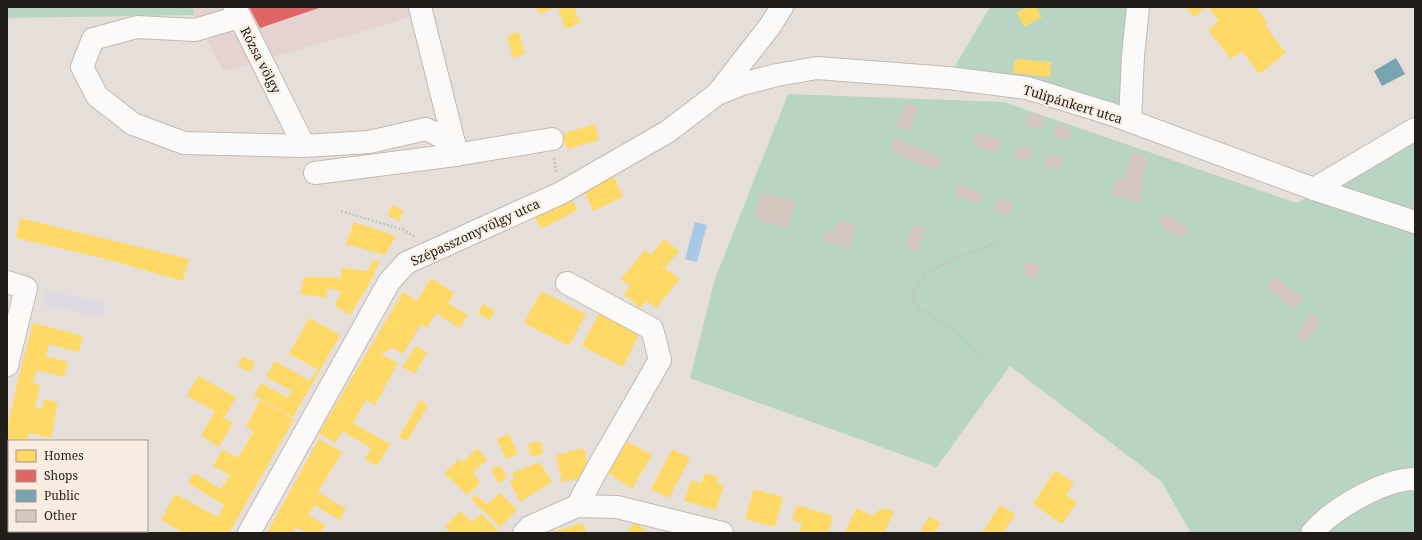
<svg xmlns="http://www.w3.org/2000/svg" width="1422" height="540" font-family="'Noto Serif',serif">
  <style>
    .commercial { fill: #e5d3d1 }
    .industrial { fill: #e0d8e2 }
    .green { fill: #b8d4c2 }
    .water { fill: #a8c9e5 }
    .homes { fill: #ffd966 }
    .shops { fill: #e06666 }
    .public { fill: #76a5af }
    .building { fill: #d6c7c1 }
    .lines { fill: none; stroke-linecap: round; stroke-linejoin: round }
    .minor-casing { stroke: #c0bab5; stroke-width: 24 }
    .path { stroke: #c4c2c0; stroke-width: 2.5; stroke-dasharray: 2 2; stroke-linecap: butt }
    .minor { stroke: #fbfaf9; stroke-width: 22 }
    .labels { text-anchor: middle; dominant-baseline: central; stroke-width: 4; stroke-linejoin: round; paint-order: stroke }
    .street-label { font-size: 13px; fill: #211d19; stroke: #f9ece1 }
  </style>
  <rect width="100%" height="100%" fill="#e6dfd9"/>
  <polygon class="commercial" points="193,7 433,7 395,22 223,71 194,15"/>
  <polygon class="industrial" points="45,290 106,303 103,318 42,305"/>
  <g class="green">
    <polygon points="7,7 193,7 194,15 7,18"/>
    <polygon points="990,7 1138,7 1130,121 948,78"/>
    <polygon points="788,94 1004,102 1297,203 1415,138 1415,533 1191,533 1161,481 1010,366 936,468 931,465 690,378 715,279"/>
  </g>
  <polygon class="water" points="695,222 707,225 697,262 685,259"/>
  <g class="homes">
    <polygon points="536,7 551,7 552,9 539,14"/>
    <polygon points="558,7 574,7 580,23 565,29"/>
    <polygon points="1027,7 1036,7 1042,17 1024,27 1017,13"/>
    <polygon points="1186,7 1206,7 1194,17"/>
    <polygon points="1208,7 1256,7 1268,23 1265,25 1286,53 1259,74 1242,51 1231,59 1208,30 1219,21"/>
    <polygon points="519,32 525,54 513,58 507,36"/>
    <polygon points="1015,59 1051,62 1050,77 1013,73"/>
    <polygon points="595,124 599,140 567,149 562,134"/>
    <polygon points="613,174 623,197 593,211 583,188"/>
    <polygon points="571,197 578,210 541,229 534,215"/>
    <polygon points="392,205 404,211 399,221 387,215"/>
    <polygon points="20,218 189,259 183,281 102,258 16,238"/>
    <polygon points="354,222 396,236 385,255 346,244"/>
    <polygon points="664,239 679,251 665,268 680,279 656,308 647,301 640,308 624,294 630,286 621,279 645,250 651,255"/>
    <polygon points="373,260 380,261 369,284 350,315 335,306 341,291 328,288 326,298 300,294 304,277 333,277 340,279 342,268 368,271"/>
    <polygon points="431,278 454,293 448,303 468,315 460,328 436,313 427,328 421,324 403,354 393,348 381,354 398,363 375,405 366,400 353,423 390,444 377,466 365,459 371,448 342,431 335,443 319,433 403,292 417,301"/>
    <polygon points="541,291 586,314 569,346 524,323"/>
    <polygon points="483,304 495,310 490,320 478,314"/>
    <polygon points="599,313 639,334 623,367 582,346"/>
    <polygon points="309,318 340,335 293,417 254,396 261,383 288,398 292,391 266,377 275,361 310,381 317,369 289,354"/>
    <polygon points="33,323 83,336 79,352 49,344 46,356 68,362 64,377 37,370 33,383 40,385 35,407 42,409 44,399 58,402 51,438 29,433 27,441 9,441 9,531 31,531 30,533 7,533 7,429 18,380"/>
    <polygon points="416,346 427,352 415,374 402,367"/>
    <polygon points="243,356 255,362 250,372 238,366"/>
    <polygon points="198,376 236,397 224,418 233,423 219,447 201,436 215,411 187,396"/>
    <polygon points="260,400 294,419 229,533 184,533 161,520 175,494 218,517 224,505 188,483 194,473 221,489 230,475 213,466 222,450 238,458 254,431 246,427"/>
    <polygon points="420,400 428,405 407,441 399,437"/>
    <polygon points="509,434 518,454 506,459 497,439"/>
    <polygon points="319,439 342,452 318,492 346,509 340,520 314,505 308,515 325,525 321,533 308,533 296,527 292,533 285,532 285,533 267,533"/>
    <polygon points="624,440 652,455 632,489 607,472"/>
    <polygon points="541,441 543,454 531,457 528,444"/>
    <polygon points="477,448 487,460 473,472 480,483 467,495 444,473 459,459 462,463"/>
    <polygon points="584,448 590,476 562,482 556,455"/>
    <polygon points="672,449 690,458 669,498 651,489"/>
    <polygon points="540,462 552,482 520,502 510,481 515,478 512,473"/>
    <polygon points="501,466 507,478 498,483 491,468"/>
    <polygon points="1055,470 1074,483 1066,495 1077,502 1062,524 1033,504"/>
    <polygon points="705,473 719,477 717,483 724,485 716,510 684,501 691,480 701,483"/>
    <polygon points="754,489 783,497 775,527 745,519"/>
    <polygon points="500,493 517,510 500,527 471,499 475,495 487,504"/>
    <polygon points="797,505 833,516 828,533 799,533 802,523 792,520"/>
    <polygon points="1000,505 1015,514 1003,533 982,533"/>
    <polygon points="856,508 873,516 879,510 885,508 894,512 884,533 881,532 881,533 845,533"/>
    <polygon points="461,511 472,522 481,514 498,530 495,533 451,533 445,526"/>
    <polygon points="929,516 941,523 935,533 926,533 921,530"/>
    <polygon points="635,522 648,533 626,533"/>
    <polygon points="583,523 586,533 549,533"/>
  </g>
  <polygon class="shops" points="249,7 322,7 260,28"/>
  <polygon class="public" points="1396,58 1405,74 1382,86 1374,71"/>
  <g class="building">
    <polygon points="906,103 918,107 909,131 897,127"/>
    <polygon points="1029,113 1044,117 1041,129 1026,125"/>
    <polygon points="1057,124 1071,128 1068,140 1054,137"/>
    <polygon points="977,132 1002,140 997,153 973,145"/>
    <polygon points="896,138 942,158 936,171 890,151"/>
    <polygon points="1017,146 1032,149 1029,161 1014,158"/>
    <polygon points="1132,152 1149,158 1140,185 1143,186 1138,203 1111,194 1117,177 1123,179"/>
    <polygon points="1048,154 1063,157 1060,169 1045,166"/>
    <polygon points="958,184 983,193 979,204 954,195"/>
    <polygon points="762,192 796,201 788,228 755,219"/>
    <polygon points="998,198 1013,203 1009,215 994,211"/>
    <polygon points="1166,213 1189,229 1181,239 1158,223"/>
    <polygon points="838,220 856,225 849,248 822,240 825,230 834,233"/>
    <polygon points="915,223 926,228 917,252 905,247"/>
    <polygon points="1027,261 1041,266 1036,279 1022,274"/>
    <polygon points="1275,276 1303,298 1294,309 1266,288"/>
    <polygon points="1310,313 1321,320 1306,342 1296,336"/>
  </g>
  <g class="lines">
    <g class="minor-casing">
      <g id="minor">
        <polyline points="235,7 304,146 184,143 133,124 97,96 82,67 93,39 137,27 195,30 239,17"/>
        <polyline points="717,94 742,84 777,75 817,68 948,78 1027,88 1111,114 1314,189 1415,222"/>
        <polyline points="1130,121 1133,56 1138,7"/>
        <polyline points="454,143 455,155 552,139"/>
        <polyline points="304,146 369,142 426,129 454,143 420,7"/>
        <polyline points="315,173 455,155"/>
        <polyline points="1314,189 1415,129"/>
        <polyline points="7,282 26,288 7,365"/>
        <polyline points="567,283 652,329 660,360 596,471 577,506"/>
        <polyline points="249,533 389,282 406,263 561,193 667,132 717,94 770,26 782,7"/>
        <polyline points="524,533 530,527 577,506 617,507 722,533"/>
        <path d="M1312 533C1332 509 1384 479 1415 479"/>
      </g>
    </g>
    <g class="path">
      <polyline points="554,158 556,173"/>
      <polyline points="341,211 404,230 416,238"/>
      <polyline points="981,359 967,341 934,317 918,308 912,295 925,275 949,261 1001,241"/>
    </g>
    <use href="#minor" class="minor"/>
  </g>
  <g class="labels">
    <g class="street-label">
      <text transform="translate(261 60) rotate(63)">Rózsa völgy</text>
      <text transform="translate(1073 104) rotate(17)">Tulipánkert utca</text>
      <text transform="translate(475 232) rotate(-25)">Szépasszonyvölgy utca</text>
    </g>
  </g>
  <rect width="1422" height="540" fill="none" stroke="#211d19" stroke-width="16"/>
  <rect x="8" y="440" width="140" height="92" fill="#f9ece1" stroke="#a39991"/>
  <rect x="16" y="450" width="20" height="12" fill="#ffd966" stroke="#a39991"/>
  <text x="44" y="460" font-size="12" fill="#211d19">Homes</text>
  <rect x="16" y="470" width="20" height="12" fill="#e06666" stroke="#a39991"/>
  <text x="44" y="480" font-size="12" fill="#211d19">Shops</text>
  <rect x="16" y="490" width="20" height="12" fill="#76a5af" stroke="#a39991"/>
  <text x="44" y="500" font-size="12" fill="#211d19">Public</text>
  <rect x="16" y="510" width="20" height="12" fill="#d6c7c1" stroke="#a39991"/>
  <text x="44" y="520" font-size="12" fill="#211d19">Other</text>
</svg>
